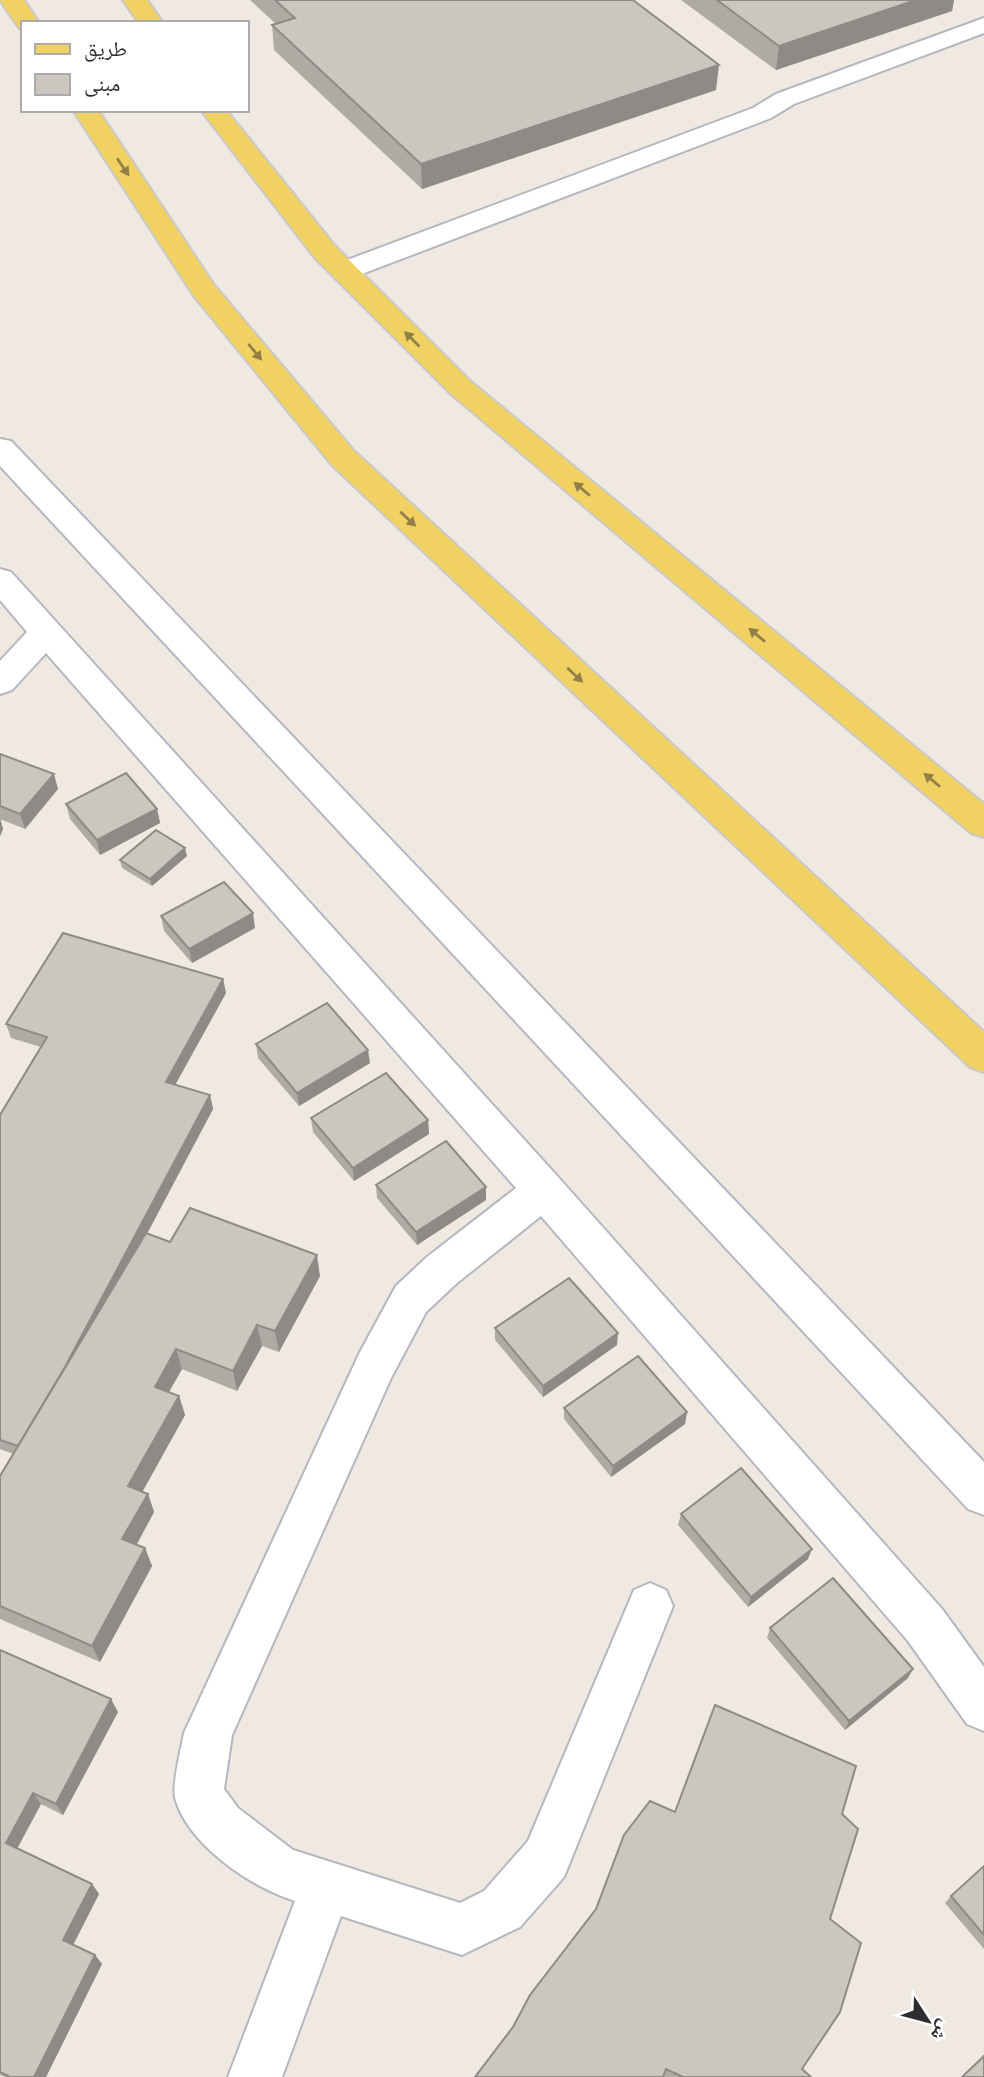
<svg xmlns="http://www.w3.org/2000/svg" width="984" height="2077" font-family="'Space Grotesk','Noto Naskh Arabic',sans-serif">
  <style>
    .lines { fill: none; stroke-linecap: round; stroke-linejoin: round }
    .minor-casing { stroke: #b4b7c1; stroke-width: 4 }
    .major-casing { stroke: #c9c9c9; stroke-width: 4 }
    .minor { fill: #fff; fill-rule: evenodd }
    .major { fill: #f2d163; fill-rule: evenodd }
    .wall { fill: #afaba4 }
    .shaded-wall { fill: #8e8b86 }
    .building { fill: #cbc7bf; stroke: #8e8b86; stroke-width: 2 }
    .oneway { fill: #908048 }
  </style>
  <rect width="100%" height="100%" fill="#efe9e1"/>
  <g class="lines">
    <g class="minor-casing">
      <g id="minor">
        <polygon points="984,18 984,33 794,104 771,118 354,277 344,279 334,277 330,271 334,265 753,108 776,94"/>
        <polygon points="0,439 11,441 984,1462 984,1515 968,1509 0,466"/>
        <path d="M0 569 11 572 558 1177 942 1609 984 1667V1731L967 1724 908 1641 541 1216 457 1283 426 1312 391 1378 232 1735 224 1789 238 1808 293 1850 460 1903 484 1891 528 1841 634 1590 650 1583 666 1590 673 1606 564 1877 520 1927 462 1955 341 1916 282 2077H228L295 1901C251 1887 188 1845 175 1798 172 1784 181 1749 184 1733L360 1352 396 1286 427 1257 516 1188 46 653 12 690 0 694V661L27 632 0 600Z"/>
      </g>
    </g>
    <g class="major-casing">
      <g id="major">
        <polygon points="0,0 24,0 39,23 23,23 23,29 19,28"/>
        <polygon points="123,0 147,0 163,23 139,23"/>
        <polygon points="73,110 98,110 214,285 354,451 984,1032 984,1072 970,1067 332,465 194,296"/>
        <polygon points="201,110 226,110 335,246 470,381 984,804 984,837 971,833 450,393 315,258"/>
      </g>
    </g>
    <use href="#minor" class="minor"/>
    <use href="#major" class="major"/>
  </g>
  <g class="wall">
    <polygon points="250,0 633,0 716,90 422,189 274,50 272,25 276,24"/>
    <polygon points="681,0 954,0 952,11 776,70"/>
    <polygon points="0,754 58,789 25,829 0,819 3,829 0,836"/>
    <polygon points="66,804 157,809 160,823 100,855 70,819"/>
    <polygon points="187,856 152,886 122,868 120,860"/>
    <polygon points="161,916 255,928 192,963 164,931"/>
    <polygon points="223,979 226,993 175,1085 210,1095 213,1109 147,1233 170,1242 320,1276 279,1352 262,1346 237,1391 182,1369 169,1392 179,1396 185,1415 142,1492 148,1494 154,1512 136,1545 145,1548 152,1566 100,1662 0,1619 0,1476 13,1454 0,1449 0,1115 41,1047 11,1038 6,1024"/>
    <polygon points="256,1044 370,1063 299,1106 258,1058"/>
    <polygon points="311,1118 428,1120 429,1134 354,1181 313,1132"/>
    <polygon points="376,1185 486,1187 486,1200 417,1245 377,1198"/>
    <polygon points="495,1328 617,1345 543,1397 495,1340"/>
    <polygon points="564,1408 687,1412 685,1424 611,1477 564,1419"/>
    <polygon points="681,1514 808,1559 748,1607 678,1525"/>
    <polygon points="770,1628 908,1678 845,1730 767,1638"/>
    <polygon points="0,1650 118,1712 63,1815 41,1804 17,1849 92,1884 99,1894 73,1945 95,1955 102,1964 46,2077 5,2077 0,2075"/>
    <polygon points="675,1812 842,1814 830,1919 802,2069 811,2077 475,2077"/>
    <polygon points="984,1866 984,1949 945,1903 951,1896"/>
  </g>
  <g class="shaded-wall">
    <polygon points="916,0 954,0 952,11 776,70 779,46"/>
    <polygon points="719,65 716,90 422,189 421,164"/>
    <polygon points="54,774 58,789 25,829 20,814"/>
    <polygon points="157,809 160,823 100,855 97,840"/>
    <polygon points="0,818 3,829 0,836"/>
    <polygon points="185,848 187,856 152,886 150,879"/>
    <polygon points="253,913 255,928 192,963 189,949"/>
    <polygon points="223,979 226,993 169,1096 166,1082"/>
    <polygon points="368,1050 370,1063 299,1106 297,1093"/>
    <polygon points="210,1095 213,1109 28,1459 22,1447"/>
    <polygon points="428,1120 429,1134 354,1181 353,1168"/>
    <polygon points="486,1187 486,1200 417,1245 416,1232"/>
    <polygon points="317,1255 320,1276 279,1352 275,1331"/>
    <polygon points="257,1325 262,1346 237,1391 233,1371"/>
    <polygon points="618,1333 617,1345 543,1397 543,1386"/>
    <polygon points="176,1349 182,1369 161,1406 155,1387"/>
    <polygon points="179,1396 185,1415 135,1505 128,1486"/>
    <polygon points="687,1412 685,1424 611,1477 613,1466"/>
    <polygon points="148,1494 154,1512 130,1557 122,1539"/>
    <polygon points="145,1548 152,1566 100,1662 92,1646"/>
    <polygon points="812,1549 808,1559 748,1607 751,1597"/>
    <polygon points="913,1669 908,1678 845,1730 849,1721"/>
    <polygon points="111,1699 118,1712 63,1815 56,1804"/>
    <polygon points="33,1793 41,1804 14,1854 6,1843"/>
    <polygon points="92,1884 99,1894 71,1949 63,1940"/>
    <polygon points="95,1955 102,1964 46,2077 34,2077"/>
  </g>
  <g class="building">
    <polygon points="275,0 633,0 719,65 421,164 272,25 295,18"/>
    <polygon points="717,0 916,0 779,46"/>
    <polygon points="0,754 54,774 20,814 0,806"/>
    <polygon points="126,773 157,809 97,840 66,804"/>
    <polygon points="156,830 185,848 150,879 120,860"/>
    <polygon points="224,882 253,913 189,949 161,916"/>
    <polygon points="63,933 223,979 166,1082 210,1095 65,1367 18,1446 0,1440 0,1115 47,1037 6,1024"/>
    <polygon points="327,1003 368,1050 297,1093 256,1044"/>
    <polygon points="386,1073 428,1120 353,1168 311,1118"/>
    <polygon points="446,1141 486,1187 416,1232 376,1185"/>
    <polygon points="190,1208 317,1255 275,1331 257,1325 233,1371 176,1349 155,1387 179,1396 128,1486 148,1494 122,1539 145,1548 92,1646 0,1606 0,1476 146,1233 170,1242"/>
    <polygon points="569,1278 618,1333 543,1386 495,1328"/>
    <polygon points="638,1356 687,1412 613,1466 564,1408"/>
    <polygon points="741,1468 812,1549 751,1597 681,1514"/>
    <polygon points="833,1578 913,1669 849,1721 770,1628"/>
    <polygon points="0,1650 111,1699 56,1804 33,1793 6,1843 92,1884 63,1940 95,1955 34,2077 10,2077 0,2072"/>
    <polygon points="715,1705 856,1766 842,1814 858,1829 830,1919 861,1943 840,2012 802,2069 811,2077 683,2077 666,2069 663,2077 475,2077 513,2027 530,1995 596,1909 624,1835 650,1801 675,1812"/>
    <polygon points="984,1866 984,1935 951,1896"/>
    <polygon points="984,2056 984,2077 962,2077"/>
  </g>
  <defs><path id="oneway-solid" d="M-6-.8H1V-3.2L6.5 0L1 3.2V.8H-6Z" transform="scale(1.75)"/></defs>
  <g class="oneway">
    <use href="#oneway-solid" transform="translate(123 167) rotate(56)"/>
    <use href="#oneway-solid" transform="translate(412 339) rotate(-135)"/>
    <use href="#oneway-solid" transform="translate(255 352) rotate(51)"/>
    <use href="#oneway-solid" transform="translate(582 489) rotate(-140)"/>
    <use href="#oneway-solid" transform="translate(408 519) rotate(43)"/>
    <use href="#oneway-solid" transform="translate(757 635) rotate(-140)"/>
    <use href="#oneway-solid" transform="translate(575 675) rotate(43)"/>
    <use href="#oneway-solid" transform="translate(932 780) rotate(-140)"/>
  </g>
  <rect x="21" y="21" width="228" height="91" fill="#ffffff" stroke="#ababab" stroke-width="2"/>
  <rect x="35" y="44" width="35" height="10" fill="#f2d163" stroke="#ababab" stroke-width="2"/>
  <text x="84" y="56" font-size="21" fill="#2e2e2e">طريق</text>
  <rect x="35" y="74" width="35" height="21" fill="#cbc7bf" stroke="#ababab" stroke-width="2"/>
  <text x="84" y="91" font-size="21" fill="#2e2e2e">مبنى</text>
  <g transform="translate(928 2021) rotate(126)" stroke="#ffffff" stroke-width="5" paint-order="stroke">
  <path d="M0-5L12 26L0 18L-12 26Z" fill="#2e2e2e"/>
  <text y="-10" font-size="19" font-weight="bold" text-anchor="middle" fill="#2e2e2e">ش</text>
  </g>
</svg>
